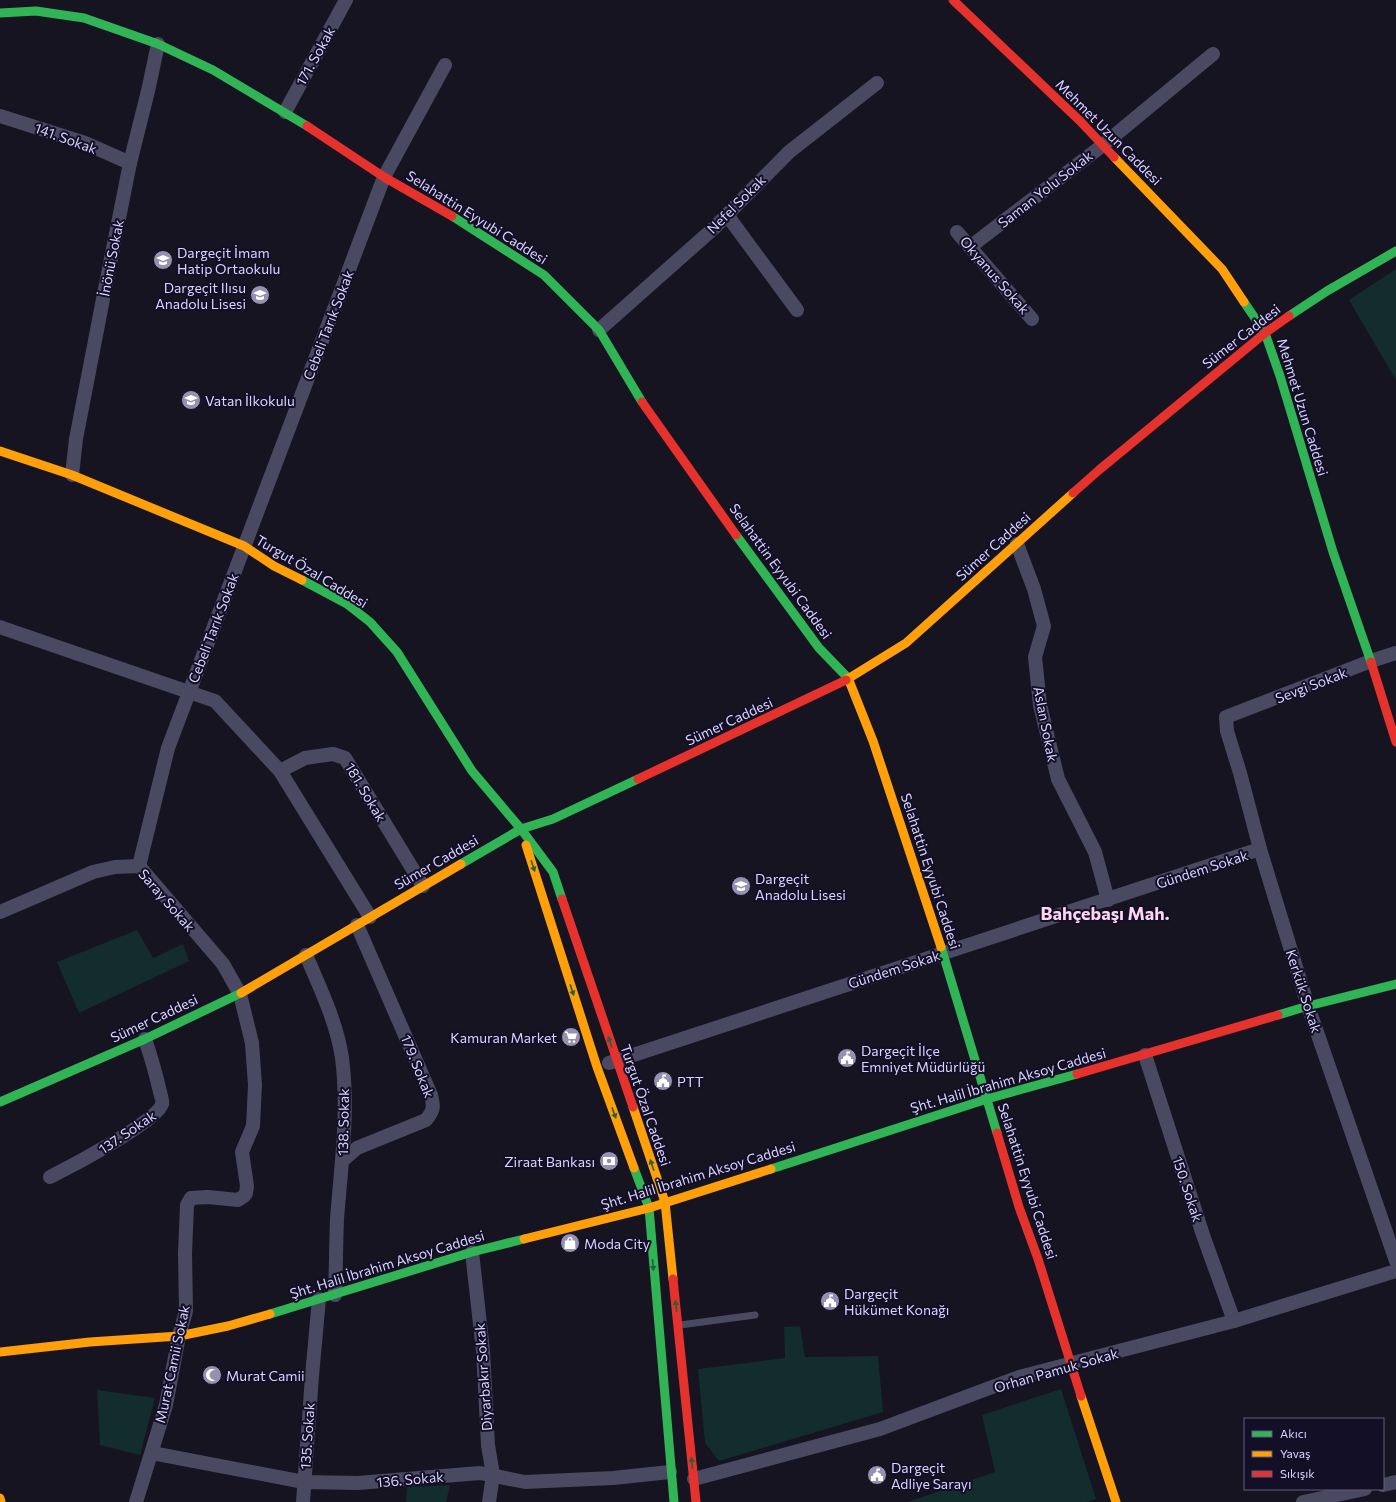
<svg xmlns="http://www.w3.org/2000/svg" width="1396" height="1502" font-family="Commissioner,sans-serif">
  <style>
    .green { fill: #132c2d }
    .lines { fill: none; stroke-linecap: round; stroke-linejoin: round }
    .lane { stroke: #4a4962; stroke-width: 7 }
    .street { stroke: #4a4962; stroke-width: 14 }
    .fast { stroke: #30b455; stroke-width: 9 }
    .slow { stroke: #ff9f0a; stroke-width: 9 }
    .jam { stroke: #e5322d; stroke-width: 9 }
    .oneway { fill: #22623e }
    .labels { text-anchor: middle; dominant-baseline: central; stroke-width: 4; stroke-linejoin: round; paint-order: stroke }
    .street-label { font-size: 14px; fill: #d9d4ff; stroke: #130f26 }
    .poi-label { font-size: 14px; fill: #d9d4ff; stroke: #130f26; text-anchor: start }
    .district-label { font-size: 18px; font-weight: bold; fill: #ffd6f0; stroke: #130f26 }
  </style>
  <rect width="100%" height="100%" fill="#161421"/>
  <g class="green">
    <polygon points="1396,269 1396,380 1349,300"/>
    <polygon points="137,930 153,958 183,944 189,961 79,1013 57,962"/>
    <polygon points="800,1326 805,1357 878,1356 883,1412 719,1461 705,1443 698,1369 785,1358 784,1327"/>
    <polygon points="1061,1389 1096,1499 1087,1502 908,1502 995,1472 982,1415"/>
    <polygon points="97,1390 155,1398 140,1455 100,1445"/>
    <polygon points="450,1485 446,1502 406,1502 407,1487"/>
  </g>
  <g class="lines">
    <polyline class="lane" points="680,1325 755,1315"/>
    <g class="street">
      <polyline points="285,112 346,0"/>
      <polyline points="0,116 85,143 130,163"/>
      <polyline points="727,215 797,310"/>
      <polyline points="957,232 1032,319"/>
      <polyline points="970,247 1103,145 1213,54"/>
      <polyline points="599,330 714,228 789,152 877,83"/>
      <polyline points="72,475 76,439 103,299 130,163 148,91 158,44"/>
      <polyline points="1017,544 1034,589 1044,626 1035,657 1040,705 1058,779 1095,852 1108,900"/>
      <polyline points="0,627 215,701 280,771 370,917"/>
      <polyline points="1396,653 1371,661 1226,717 1227,731 1240,773 1260,849 1308,1006 1396,1261"/>
      <polyline points="280,771 305,758 333,754 345,758 423,886"/>
      <polyline points="139,866 168,748 384,177 445,65"/>
      <polyline points="0,912 93,872 115,867 139,866 223,964 240,994 252,1043 255,1085 253,1126 242,1152 247,1186 246,1193 244,1196 238,1200 208,1197 191,1198 187,1205 185,1253 186,1311 179,1336 166,1405 136,1502"/>
      <path d="M306 955C320 988 337 1023 342 1058 349 1111 341 1166 337 1219 336 1244 336 1270 335 1295"/>
      <polyline points="1145,1055 1203,1235 1234,1321"/>
      <polyline points="609,1063 1260,849"/>
      <path d="M342 1161 357 1148 426 1120C434 1110 434 1107 431 1095L357 925"/>
      <path d="M50 1177C68 1168 160 1120 162 1104 163 1101 161 1096 160 1092 156 1074 151 1057 145 1039"/>
      <polyline points="472,1252 483,1351 488,1445 493,1475 489,1502"/>
      <polyline points="152,1453 304,1482 358,1483 480,1473 525,1482 613,1478 670,1472"/>
      <polyline points="694,1479 880,1429 1019,1377 1234,1321 1396,1271"/>
      <polyline points="1383,1485 1396,1482"/>
      <polyline points="303,1502 312,1376 319,1299"/>
      <polyline points="1303,1502 1365,1489"/>
    </g>
    <g class="fast">
      <polyline points="0,13 36,11 84,18 158,44 213,70 307,126"/>
      <polyline points="452,216 544,275 599,330 642,402"/>
      <polyline points="1244,302 1265,333 1280,376 1333,552 1371,662"/>
      <polyline points="1289,316 1327,291 1396,251"/>
      <polyline points="736,535 819,648 848,678"/>
      <polyline points="302,580 347,604 370,622 397,652 472,771 521,829 553,872 562,899"/>
      <polyline points="461,864 521,829 553,819 638,779"/>
      <polyline points="941,947 997,1133"/>
      <polyline points="1278,1015 1308,1006 1396,984"/>
      <polyline points="0,1102 145,1039 241,993"/>
      <polyline points="634,1168 649,1208 674,1502"/>
      <polyline points="771,1169 987,1099 1077,1074"/>
      <polyline points="270,1314 472,1252 524,1239"/>
    </g>
    <g class="slow">
      <polyline points="1114,157 1222,269 1244,302"/>
      <polyline points="0,451 72,475 244,546 274,566 302,580"/>
      <polyline points="848,678 873,741 941,947"/>
      <polyline points="846,680 906,643 1073,493"/>
      <polyline points="526,845 597,1067 634,1168"/>
      <polyline points="241,993 461,864"/>
      <polyline points="633,1107 665,1202 673,1279"/>
      <polyline points="524,1239 649,1208 771,1169"/>
      <polyline points="0,1352 90,1342 179,1336 228,1326 270,1314"/>
      <polyline points="1081,1396 1116,1502"/>
      <polyline points="0,1498 1,1502"/>
    </g>
    <g class="jam">
      <polyline points="953,0 1080,121 1114,157"/>
      <polyline points="307,126 384,177 452,216"/>
      <polyline points="642,402 736,535"/>
      <polyline points="1073,493 1099,470 1265,333 1289,316"/>
      <polyline points="1371,662 1396,742"/>
      <polyline points="638,779 846,680"/>
      <polyline points="562,899 633,1107"/>
      <polyline points="1077,1074 1278,1015"/>
      <polyline points="997,1133 1019,1207 1038,1259 1081,1396"/>
      <polyline points="673,1279 696,1502"/>
    </g>
  </g>
  <defs><path id="oneway-solid" d="M-6-.8H1V-3.2L6.5 0L1 3.2V.8H-6Z"/></defs>
  <g class="oneway">
    <use href="#oneway-solid" transform="translate(533 866) rotate(72)"/>
    <use href="#oneway-solid" transform="translate(572 990) rotate(72)"/>
    <use href="#oneway-solid" transform="translate(610 1042) rotate(-108)"/>
    <use href="#oneway-solid" transform="translate(614 1113) rotate(70)"/>
    <use href="#oneway-solid" transform="translate(652 1165) rotate(-109)"/>
    <use href="#oneway-solid" transform="translate(653 1265) rotate(85)"/>
    <use href="#oneway-solid" transform="translate(676 1306) rotate(-96)"/>
    <use href="#oneway-solid" transform="translate(692 1463) rotate(-96)"/>
  </g>
  <defs>
    <g id="school-disc" transform="scale(1)"><circle r="9.5" fill="#9591b1" stroke="#130f26"/><path d="M0-5L7-2L0 1L-7-2ZM-4 1L0 2.5L4 1V4Q0 6-4 4Z" fill="#fff"/></g>
    <g id="supermarket-disc" transform="scale(1)"><circle r="9.5" fill="#9591b1" stroke="#130f26"/><path d="M-6-5.5h2.5l.6 2H6L4.5 2H-2.5L-4.4-4H-6ZM-1.5 3.2a1.3 1.3 0 1 0 .1 0ZM3 3.2a1.3 1.3 0 1 0 .1 0Z" fill="#fff"/></g>
    <g id="civic-disc" transform="scale(1)"><circle r="9.5" fill="#9591b1" stroke="#130f26"/><path d="M-.6-6.5H3V-4.5H.6V-3L4-1V1h2V6H-6V1h2V-1L-.6-3ZM-1.2 2.5V6h2.4V2.5Z" fill="#fff"/></g>
    <g id="bank-disc" transform="scale(1)"><circle r="9.5" fill="#9591b1" stroke="#130f26"/><path d="M-6-4H6V4H-6ZM0-2.3a2.3 2.3 0 1 0 0 4.6a2.3 2.3 0 1 0 0-4.6Z" fill="#fff"/></g>
    <g id="shop-disc" transform="scale(1)"><circle r="9.5" fill="#9591b1" stroke="#130f26"/><path d="M-5-2.5h2.3a2.7 3.5 0 0 1 5.4 0H5L5.5 6h-11ZM-1.5-2.5h3a1.5 2.3 0 0 0-3 0Z" fill="#fff"/></g>
    <g id="mosque-disc" transform="scale(1)"><circle r="9.5" fill="#9591b1" stroke="#130f26"/><path d="M3.5-4.9A6 6 0 1 0 3.5 4.9A5 5 0 1 1 3.5-4.9Z" fill="#fff"/></g>
  </defs>
  <g fill-rule="evenodd">
    <use href="#school-disc" x="163" y="260"/>
    <use href="#school-disc" x="260" y="295"/>
    <use href="#school-disc" x="191" y="400"/>
    <use href="#school-disc" x="741" y="886"/>
    <use href="#supermarket-disc" x="571" y="1037"/>
    <use href="#civic-disc" x="847" y="1058"/>
    <use href="#civic-disc" x="663" y="1081"/>
    <use href="#bank-disc" x="609" y="1161"/>
    <use href="#shop-disc" x="570" y="1243"/>
    <use href="#civic-disc" x="830" y="1301"/>
    <use href="#mosque-disc" x="212" y="1375"/>
    <use href="#civic-disc" x="877" y="1475"/>
  </g>
  <g class="labels">
    <g class="street-label">
      <text transform="translate(315 56) rotate(-61)">171. Sokak</text>
      <text transform="translate(1109 132) rotate(45)">Mehmet Uzun Caddesi</text>
      <text transform="translate(66 138) rotate(20)">141. Sokak</text>
      <text transform="translate(1045 189) rotate(-38)">Saman Yolu Sokak</text>
      <text transform="translate(736 204) rotate(-45)">Nefel Sokak</text>
      <text transform="translate(477 217) rotate(32)">Selahattin Eyyubi Caddesi</text>
      <text transform="translate(111 258) rotate(-79)">İnönü Sokak</text>
      <text transform="translate(995 275) rotate(49)">Okyanus Sokak</text>
      <text transform="translate(328 325) rotate(-69)">Cebeli Tarık Sokak</text>
      <text transform="translate(1241 336) rotate(-38)">Sümer Caddesi</text>
      <text transform="translate(1303 407) rotate(73)">Mehmet Uzun Caddesi</text>
      <text transform="translate(993 546) rotate(-42)">Sümer Caddesi</text>
      <text transform="translate(312 571) rotate(31)">Turgut Özal Caddesi</text>
      <text transform="translate(781 571) rotate(54)">Selahattin Eyyubi Caddesi</text>
      <text transform="translate(213 628) rotate(-69)">Cebeli Tarık Sokak</text>
      <text transform="translate(1311 685) rotate(-21)">Sevgi Sokak</text>
      <text transform="translate(729 721) rotate(-25)">Sümer Caddesi</text>
      <text transform="translate(1046 724) rotate(79)">Aslan Sokak</text>
      <text transform="translate(366 792) rotate(59)">181. Sokak</text>
      <text transform="translate(436 862) rotate(-30)">Sümer Caddesi</text>
      <text transform="translate(1202 869) rotate(-18)">Gündem Sokak</text>
      <text transform="translate(931 871) rotate(72)">Selahattin Eyyubi Caddesi</text>
      <text transform="translate(167 900) rotate(49)">Saray Sokak</text>
      <text transform="translate(894 969) rotate(-18)">Gündem Sokak</text>
      <text transform="translate(1304 991) rotate(72)">Kerkük Sokak</text>
      <text transform="translate(154 1018) rotate(-25)">Sümer Caddesi</text>
      <text transform="translate(418 1066) rotate(68)">179. Sokak</text>
      <text transform="translate(1008 1080) rotate(-16)">Şht. Halil İbrahim Aksoy Caddesi</text>
      <text transform="translate(646 1105) rotate(71)">Turgut Özal Caddesi</text>
      <text transform="translate(343 1122) rotate(-89)">138. Sokak</text>
      <text transform="translate(127 1132) rotate(-34)">137. Sokak</text>
      <text transform="translate(698 1175) rotate(-17)">Şht. Halil İbrahim Aksoy Caddesi</text>
      <text transform="translate(1028 1181) rotate(72)">Selahattin Eyyubi Caddesi</text>
      <text transform="translate(1188 1189) rotate(72)">150. Sokak</text>
      <text transform="translate(387 1264) rotate(-17)">Şht. Halil İbrahim Aksoy Caddesi</text>
      <text transform="translate(172 1364) rotate(-78)">Murat Camii Sokak</text>
      <text transform="translate(1056 1370) rotate(-16)">Orhan Pamuk Sokak</text>
      <text transform="translate(483 1377) rotate(-94)">Diyarbakır Sokak</text>
      <text transform="translate(307 1436) rotate(-86)">135. Sokak</text>
      <text transform="translate(410 1479) rotate(-5)">136. Sokak</text>
    </g>
    <g class="poi-label">
      <text x="177" y="252">Dargeçit İmam<tspan x="177" dy="16">Hatip Ortaokulu</tspan></text>
      <text x="246" y="287" text-anchor="end">Dargeçit Ilısu<tspan x="246" dy="16">Anadolu Lisesi</tspan></text>
      <text x="205" y="400">Vatan İlkokulu</text>
      <text x="755" y="878">Dargeçit<tspan x="755" dy="16">Anadolu Lisesi</tspan></text>
      <text x="557" y="1037" text-anchor="end">Kamuran Market</text>
      <text x="861" y="1050">Dargeçit İlçe<tspan x="861" dy="16">Emniyet Müdürlüğü</tspan></text>
      <text x="677" y="1081">PTT</text>
      <text x="595" y="1161" text-anchor="end">Ziraat Bankası</text>
      <text x="584" y="1243">Moda City</text>
      <text x="844" y="1293">Dargeçit<tspan x="844" dy="16">Hükümet Konağı</tspan></text>
      <text x="226" y="1375">Murat Camii</text>
      <text x="891" y="1467">Dargeçit<tspan x="891" dy="16">Adliye Sarayı</tspan></text>
    </g>
    <g class="district-label">
      <text x="1105" y="913">Bahçebaşı Mah.</text>
    </g>
  </g>
  <rect x="1244" y="1418" width="140" height="72" fill="#130f26" stroke="#625e7d"/>
  <rect x="1252" y="1431" width="20" height="6" fill="#30b455" stroke="#625e7d"/>
  <text x="1280" y="1438" font-size="12" fill="#d9d4ff">Akıcı</text>
  <rect x="1252" y="1451" width="20" height="6" fill="#ff9f0a" stroke="#625e7d"/>
  <text x="1280" y="1458" font-size="12" fill="#d9d4ff">Yavaş</text>
  <rect x="1252" y="1471" width="20" height="6" fill="#e5322d" stroke="#625e7d"/>
  <text x="1280" y="1478" font-size="12" fill="#d9d4ff">Sıkışık</text>
</svg>
